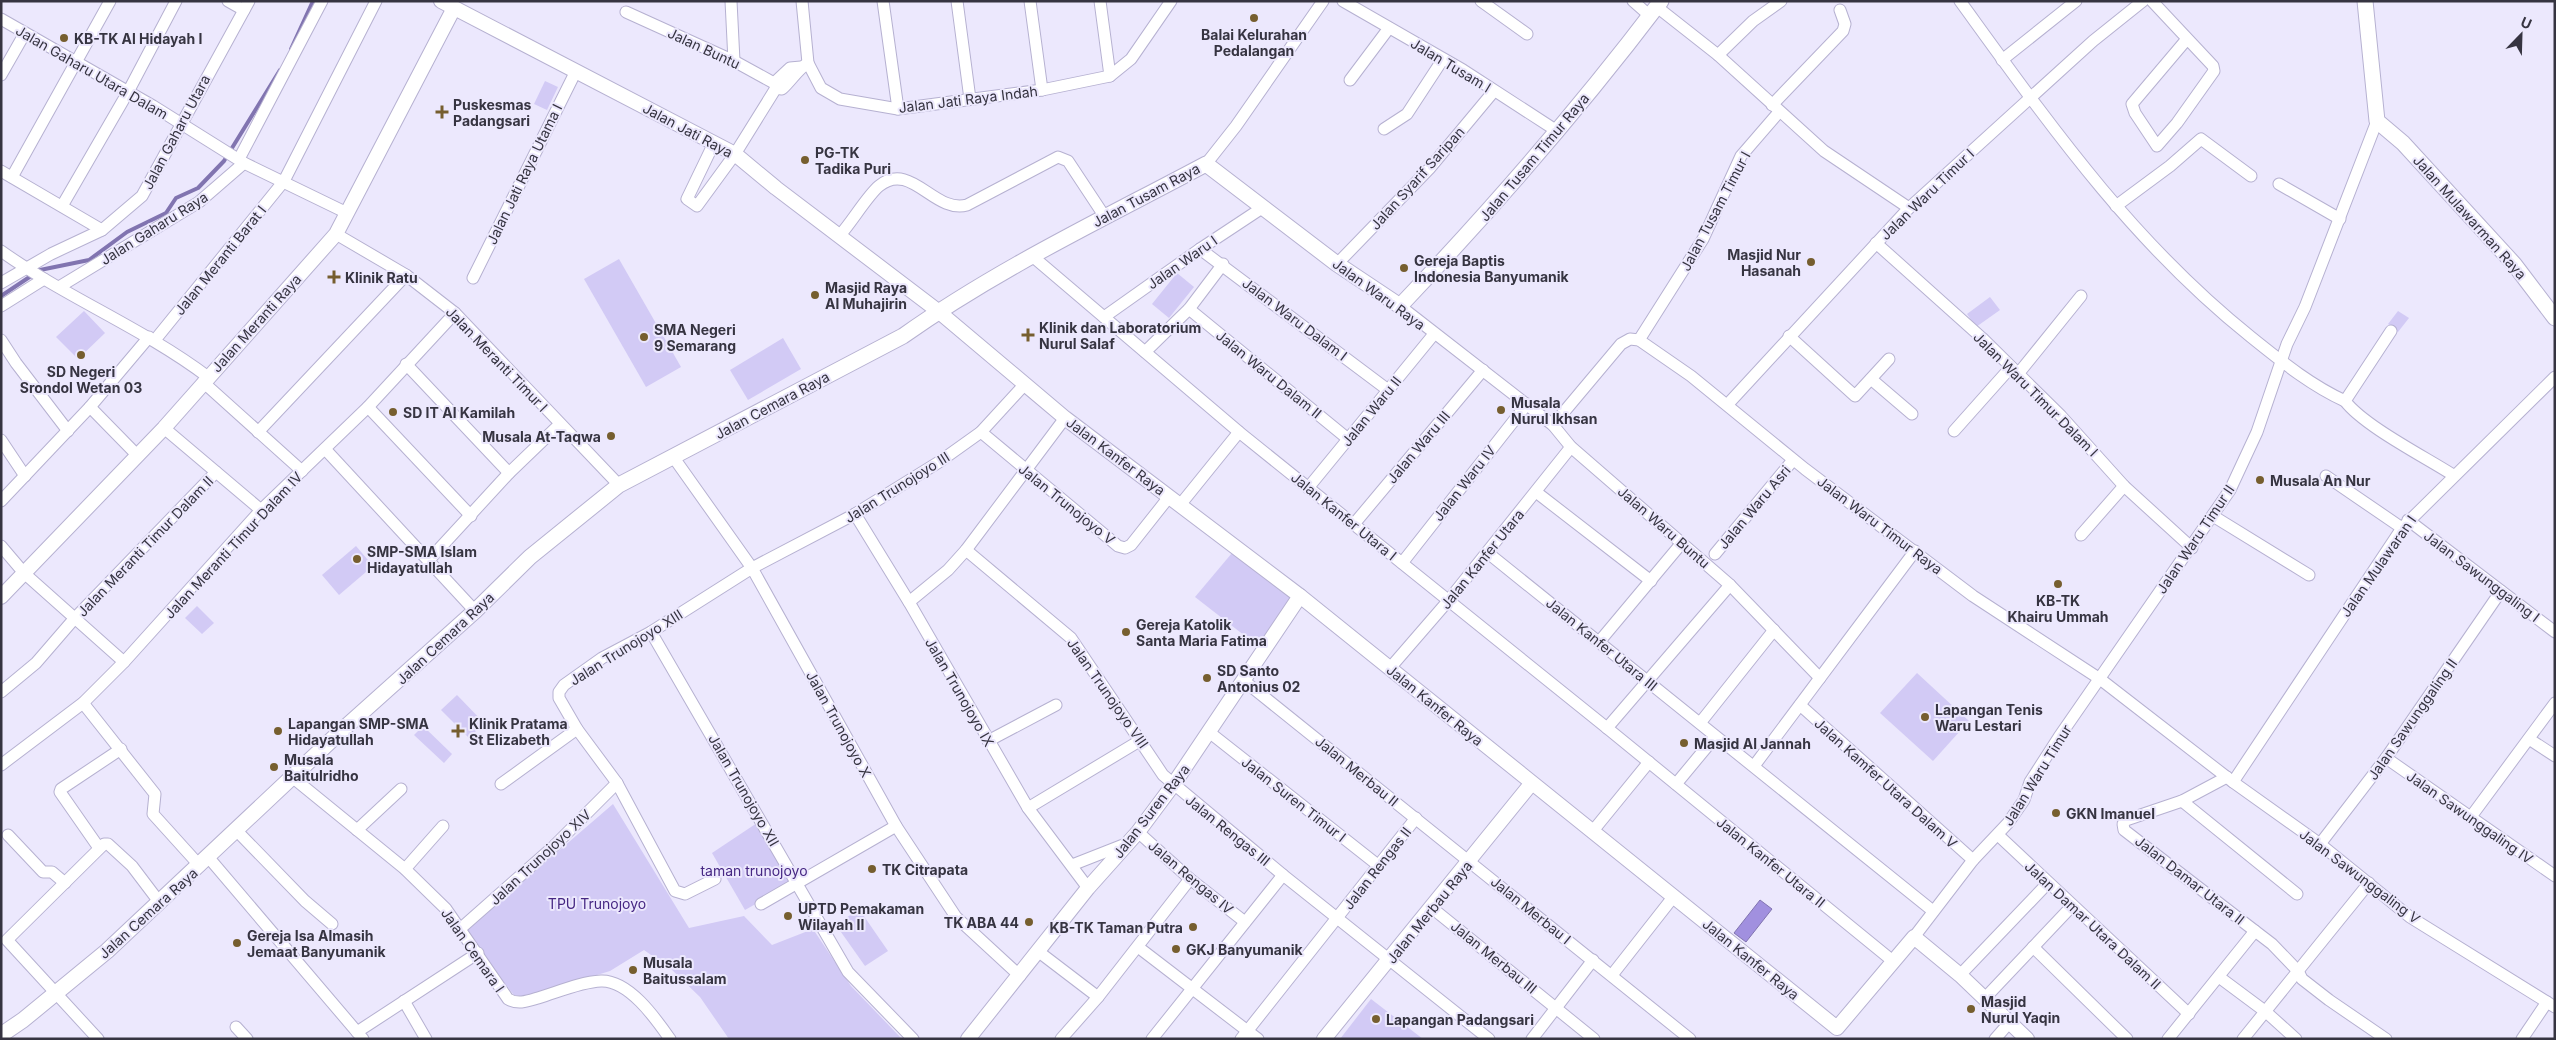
<svg xmlns="http://www.w3.org/2000/svg" width="2556" height="1040" font-family="Inter,sans-serif">
  <style>
    .green { fill: #d2caf5 }
    .water { fill: #a190df; stroke: #8174b0 }
    .lines { fill: none; stroke-linecap: round; stroke-linejoin: round }
    .stream { stroke: #8174b0; stroke-width: 4 }
    .minor-casing { stroke: #b6b1d1; stroke-width: 13 }
    .tertiary-casing { stroke: #b6b1d1; stroke-width: 16 }
    .secondary-casing { stroke: #b6b1d1; stroke-width: 17 }
    .minor { stroke: #fff; stroke-width: 11 }
    .tertiary { stroke: #fff; stroke-width: 14 }
    .secondary { stroke: #fff; stroke-width: 15 }
    .poi-dot { fill: #765e2f; stroke: #ece8fd; stroke-width: 2 }
    .labels { text-anchor: middle; dominant-baseline: central; stroke-width: 4; stroke-linejoin: round; paint-order: stroke }
    .poi-label { font-size: 14px; font-weight: bold; fill: #363441; stroke: #ece8fd; text-anchor: start }
    .street-label { font-size: 14px; fill: #363441; stroke: #ece8fd }
    .park-label { font-size: 14px; fill: #462783; stroke: #ece8fd }
  </style>
  <rect width="100%" height="100%" fill="#ece8fd"/>
  <g class="green">
    <polygon points="545,81 558,87 547,110 534,104"/>
    <polygon points="619,259 681,367 646,387 584,279"/>
    <polygon points="1177,273 1194,287 1169,318 1152,304"/>
    <polygon points="1990,297 2000,310 1976,327 1967,314"/>
    <polygon points="84,311 105,333 78,359 56,337"/>
    <polygon points="2398,311 2409,318 2398,332 2388,324"/>
    <polygon points="783,338 801,369 748,400 730,370"/>
    <polygon points="356,546 373,566 339,595 322,575"/>
    <polygon points="1232,553 1295,596 1263,650 1195,597"/>
    <polygon points="197,606 214,623 202,634 185,618"/>
    <polygon points="1917,673 1969,721 1933,761 1880,713"/>
    <polygon points="457,695 484,723 469,738 441,710"/>
    <polygon points="423,726 452,754 444,763 414,735"/>
    <polygon points="613,804 689,928 744,916 772,945 813,929 851,986 902,1039 729,1039 700,997 671,969 644,950 610,971 525,997 514,995 492,968 467,930"/>
    <polygon points="757,823 794,882 745,910 712,853"/>
    <polygon points="859,909 888,951 865,966 836,925"/>
    <polygon points="1371,999 1423,1039 1340,1039"/>
  </g>
  <polygon class="water" points="1760,900 1772,909 1746,942 1734,933"/>
  <g class="lines">
    <g class="stream">
      <polyline points="291,49 313,1"/>
      <polyline points="1,296 40,270 89,260 127,232 166,213 176,198 198,188 224,161 280,70"/>
    </g>
    <g class="minor-casing">
      <g id="minor">
        <polyline points="228,1 244,10"/>
        <polyline points="731,1 734,61"/>
        <polyline points="802,1 808,63"/>
        <polyline points="883,1 898,109"/>
        <polyline points="957,1 970,99"/>
        <polyline points="1030,1 1042,90"/>
        <polyline points="1100,1 1110,76"/>
        <polyline points="1343,1 1463,70 1557,131"/>
        <polyline points="1481,1 1527,34"/>
        <polyline points="1633,1 1650,16"/>
        <path d="M1960 1C2050 125 2131 241 2251 337 2281 361 2310 385 2345 401L2391 331"/>
        <polyline points="2152,1 2213,66 2214,71 2177,123 2157,146 2135,113 2132,104 2187,39"/>
        <polyline points="1657,7 1718,55 1824,151 1909,208"/>
        <polyline points="626,12 734,61 774,83 776,88"/>
        <polyline points="1,19 153,106 244,163 347,213"/>
        <polyline points="1718,55 1753,21 1781,1"/>
        <polyline points="2002,60 2076,1"/>
        <polyline points="1,75 25,33"/>
        <polyline points="1350,80 1389,28"/>
        <polyline points="774,83 790,68 801,67"/>
        <polyline points="1772,105 1843,31 1845,24 1840,10"/>
        <polyline points="1384,129 1407,114 1443,59"/>
        <path d="M714 143 687 199 697 206 735 154 776 88 782 89C791 81 798 69 808 63L821 88 840 99 898 109 1042 90 1110 76 1131 59 1171 1"/>
        <polyline points="239,159 322,1"/>
        <polyline points="1206,164 1236,126 1323,1"/>
        <polyline points="1,171 102,230"/>
        <polyline points="12,177 110,1"/>
        <polyline points="2279,184 2340,219"/>
        <polyline points="62,206 128,92 176,1"/>
        <polyline points="2116,206 2170,166 2201,139 2251,176"/>
        <polyline points="336,234 406,275 455,313 619,485"/>
        <path d="M840 235C852 222 867 196 879 186 911 160 934 214 967 205L1058 157 1068 161 1105 217"/>
        <polyline points="1876,243 1982,338 2061,416 2124,486 2192,548"/>
        <polyline points="1200,249 1388,390"/>
        <path d="M1 251C67 298 143 328 208 377"/>
        <polyline points="1031,255 1239,432 1607,728 1894,962"/>
        <polyline points="1337,264 1429,169 1494,91"/>
        <polyline points="473,278 576,71"/>
        <polyline points="1,283 51,254 102,230 142,196 249,1"/>
        <polyline points="59,287 199,202 244,163"/>
        <polyline points="1,306 44,279"/>
        <polyline points="1400,306 1553,425 1571,447 1730,585 1820,678"/>
        <polyline points="1189,309 1348,439"/>
        <polyline points="1104,317 1200,249 1262,208"/>
        <polyline points="1789,336 1855,396 1889,359"/>
        <polyline points="1,340 16,363 68,431"/>
        <polyline points="155,340 284,181 376,1"/>
        <polyline points="1639,340 1703,239 1741,156 1779,112"/>
        <polyline points="1145,352 1189,309 1223,264"/>
        <polyline points="406,364 509,473"/>
        <polyline points="2018,374 2081,296"/>
        <polyline points="1871,379 1912,414"/>
        <polyline points="203,382 302,471"/>
        <path d="M2345 401C2364 426 2425 457 2453 475"/>
        <polyline points="1728,404 1909,208 2093,41 2143,1"/>
        <polyline points="90,407 137,455"/>
        <polyline points="368,407 471,516"/>
        <polyline points="1553,425 1621,344 1630,339 1639,340 1691,376 1805,469 1973,596 2100,679 2233,782 2320,844 2410,917 2555,1007"/>
        <polyline points="164,428 261,510"/>
        <polyline points="1954,431 2011,367"/>
        <polyline points="258,432 406,275"/>
        <polyline points="981,432 1118,546 1125,548 1131,545 1169,497"/>
        <polyline points="1,440 25,476"/>
        <polyline points="325,449 475,611"/>
        <polyline points="674,458 752,568 896,826 956,917 1020,976"/>
        <polyline points="2326,476 2402,528"/>
        <polyline points="1308,488 1434,334"/>
        <polyline points="1536,492 1651,581"/>
        <polyline points="1,501 90,407 149,337"/>
        <polyline points="1180,505 1239,432"/>
        <polyline points="855,514 909,602 1028,808 1088,888"/>
        <polyline points="2213,516 2309,575"/>
        <polyline points="2408,520 2555,632"/>
        <polyline points="1354,524 1483,370"/>
        <polyline points="2081,535 2124,486"/>
        <polyline points="1,546 24,573 124,662"/>
        <polyline points="966,550 1071,638 1163,775 1283,875"/>
        <polyline points="1488,553 1933,911"/>
        <polyline points="1715,554 1793,460"/>
        <polyline points="428,561 509,473 560,424"/>
        <polyline points="1402,563 1527,404"/>
        <polyline points="909,602 948,570 966,550 1065,418"/>
        <polyline points="651,632 848,972 913,1039"/>
        <polyline points="1599,642 1681,544"/>
        <polyline points="1390,668 1448,601 1571,447"/>
        <polyline points="1243,680 1690,1039"/>
        <polyline points="1,692 36,663 74,619 216,472"/>
        <polyline points="83,703 155,794 153,814 200,866"/>
        <polyline points="1800,705 1973,860"/>
        <polyline points="1700,723 1774,630"/>
        <polyline points="1607,728 1730,585"/>
        <polyline points="1209,732 1379,866"/>
        <polyline points="2529,739 2555,756"/>
        <polyline points="988,741 1056,705"/>
        <polyline points="2386,758 2555,876"/>
        <polyline points="1,765 83,703 124,662 261,510 368,407 455,313"/>
        <polyline points="1754,766 1915,551"/>
        <path d="M292 777 405 869 446 909 508 999C518 1005 528 1001 538 998 558 992 580 982 601 981 629 980 656 1019 670 1039"/>
        <polyline points="2227,777 2182,801 2126,820 2123,824 2124,830 2255,931"/>
        <polyline points="2233,782 2402,528 2555,377"/>
        <polyline points="501,784 577,729"/>
        <polyline points="1676,784 1715,737"/>
        <polyline points="2182,801 2297,894"/>
        <polyline points="1028,808 1141,740"/>
        <polyline points="2470,818 2555,703"/>
        <polyline points="357,830 401,789"/>
        <polyline points="237,831 305,901 332,924"/>
        <polyline points="1138,832 1190,879 1245,922"/>
        <polyline points="1592,832 1649,762"/>
        <polyline points="8,835 43,872 52,872 65,883"/>
        <polyline points="1998,835 2189,1014"/>
        <polyline points="2320,844 2386,758 2501,591"/>
        <polyline points="99,848 60,792 61,789 121,749"/>
        <polyline points="209,858 363,1039"/>
        <polyline points="1072,865 1128,843"/>
        <polyline points="405,869 443,826"/>
        <polyline points="715,879 685,894 675,891 617,783 577,729 559,698 559,692 564,685 602,658 651,632 752,568 855,514 939,462 981,432 1025,384"/>
        <polyline points="761,904 896,826"/>
        <polyline points="1432,908 1594,1039"/>
        <polyline points="460,929 554,846 617,783"/>
        <polyline points="1914,937 1973,860 2008,823 2024,800 2030,782 2059,737 2230,490 2257,432 2287,344 2305,307 2377,121"/>
        <polyline points="1138,947 1258,1039"/>
        <polyline points="2033,947 2127,1039"/>
        <polyline points="1039,952 1098,997"/>
        <polyline points="1612,975 1674,896"/>
        <polyline points="1960,975 2048,883"/>
        <polyline points="2219,977 2266,1012 2296,1039"/>
        <polyline points="1985,998 2072,906"/>
        <polyline points="404,1001 426,1039"/>
        <polyline points="236,1027 247,1039"/>
        <polyline points="357,1032 478,953"/>
        <polyline points="98,1039 7,940 104,844 108,844 132,866 160,903"/>
        <polyline points="1061,1039 1098,997 1190,879"/>
        <polyline points="1152,1039 1283,875 1489,1039"/>
        <polyline points="1241,1039 1416,818"/>
        <polyline points="1532,1039 1593,960"/>
        <polyline points="1995,1039 2009,1023"/>
        <polyline points="2168,1039 2255,931 2272,944 2298,971 2302,979 2329,1000 2386,1039"/>
        <polyline points="2243,1039 2369,883"/>
        <polyline points="2522,1039 2547,1002"/>
      </g>
    </g>
    <g class="tertiary-casing">
      <g id="tertiary">
        <polyline points="441,1 735,154 776,188 938,311 1065,418 1300,596 1837,1028 1914,937 1960,975 2027,1039"/>
        <polyline points="1,597 164,428 336,234 454,8"/>
        <polyline points="968,1039 1088,888 1138,832 1173,785 1300,596"/>
        <polyline points="1324,1039 1531,784"/>
      </g>
    </g>
    <g class="secondary-casing">
      <g id="secondary">
        <polyline points="2365,1 2377,121 2403,143 2514,264 2555,318"/>
        <path d="M1 1035 23 1020 107 951 340 732 475 611 530 557 619 485 903 336C999 268 1103 219 1206 164L1337 264 1400 306C1492 209 1580 108 1661 1"/>
      </g>
    </g>
    <use href="#minor" class="minor"/>
    <use href="#tertiary" class="tertiary"/>
    <use href="#secondary" class="secondary"/>
  </g>
  <g class="poi-dot">
    <circle cx="1254" cy="18" r="5"/>
    <circle cx="64" cy="38" r="5"/>
    <path d="M439.5 104.5h5v5h5v5h-5v5h-5v-5h-5v-5h5z"/>
    <circle cx="805" cy="160" r="5"/>
    <circle cx="1811" cy="262" r="5"/>
    <circle cx="1404" cy="268" r="5"/>
    <path d="M331.5 269.5h5v5h5v5h-5v5h-5v-5h-5v-5h5z"/>
    <circle cx="815" cy="295" r="5"/>
    <path d="M1025.5 327.5h5v5h5v5h-5v5h-5v-5h-5v-5h5z"/>
    <circle cx="644" cy="337" r="5"/>
    <circle cx="81" cy="355" r="5"/>
    <circle cx="1501" cy="410" r="5"/>
    <circle cx="393" cy="412" r="5"/>
    <circle cx="611" cy="436" r="5"/>
    <circle cx="2260" cy="480" r="5"/>
    <circle cx="357" cy="559" r="5"/>
    <circle cx="2058" cy="584" r="5"/>
    <circle cx="1126" cy="632" r="5"/>
    <circle cx="1207" cy="678" r="5"/>
    <circle cx="1925" cy="717" r="5"/>
    <circle cx="278" cy="731" r="5"/>
    <path d="M455.5 723.5h5v5h5v5h-5v5h-5v-5h-5v-5h5z"/>
    <circle cx="1684" cy="743" r="5"/>
    <circle cx="274" cy="767" r="5"/>
    <circle cx="2056" cy="813" r="5"/>
    <circle cx="872" cy="869" r="5"/>
    <circle cx="788" cy="916" r="5"/>
    <circle cx="1029" cy="922" r="5"/>
    <circle cx="1193" cy="927" r="5"/>
    <circle cx="237" cy="943" r="5"/>
    <circle cx="1176" cy="949" r="5"/>
    <circle cx="633" cy="970" r="5"/>
    <circle cx="1971" cy="1009" r="5"/>
    <circle cx="1376" cy="1019" r="5"/>
  </g>
  <g class="labels">
    <g class="poi-label">
      <text x="1254" y="34" text-anchor="middle">Balai Kelurahan<tspan x="1254" dy="16">Pedalangan</tspan></text>
      <text x="74" y="38">KB-TK Al Hidayah I</text>
      <text x="453" y="104">Puskesmas<tspan x="453" dy="16">Padangsari</tspan></text>
      <text x="815" y="152">PG-TK<tspan x="815" dy="16">Tadika Puri</tspan></text>
      <text x="1801" y="254" text-anchor="end">Masjid Nur<tspan x="1801" dy="16">Hasanah</tspan></text>
      <text x="1414" y="260">Gereja Baptis<tspan x="1414" dy="16">Indonesia Banyumanik</tspan></text>
      <text x="345" y="277">Klinik Ratu</text>
      <text x="825" y="287">Masjid Raya<tspan x="825" dy="16">Al Muhajirin</tspan></text>
      <text x="1039" y="327">Klinik dan Laboratorium<tspan x="1039" dy="16">Nurul Salaf</tspan></text>
      <text x="654" y="329">SMA Negeri<tspan x="654" dy="16">9 Semarang</tspan></text>
      <text x="81" y="371" text-anchor="middle">SD Negeri<tspan x="81" dy="16">Srondol Wetan 03</tspan></text>
      <text x="1511" y="402">Musala<tspan x="1511" dy="16">Nurul Ikhsan</tspan></text>
      <text x="403" y="412">SD IT Al Kamilah</text>
      <text x="601" y="436" text-anchor="end">Musala At-Taqwa</text>
      <text x="2270" y="480">Musala An Nur</text>
      <text x="367" y="551">SMP-SMA Islam<tspan x="367" dy="16">Hidayatullah</tspan></text>
      <text x="2058" y="600" text-anchor="middle">KB-TK<tspan x="2058" dy="16">Khairu Ummah</tspan></text>
      <text x="1136" y="624">Gereja Katolik<tspan x="1136" dy="16">Santa Maria Fatima</tspan></text>
      <text x="1217" y="670">SD Santo<tspan x="1217" dy="16">Antonius 02</tspan></text>
      <text x="1935" y="709">Lapangan Tenis<tspan x="1935" dy="16">Waru Lestari</tspan></text>
      <text x="288" y="723">Lapangan SMP-SMA<tspan x="288" dy="16">Hidayatullah</tspan></text>
      <text x="469" y="723">Klinik Pratama<tspan x="469" dy="16">St Elizabeth</tspan></text>
      <text x="1694" y="743">Masjid Al Jannah</text>
      <text x="284" y="759">Musala<tspan x="284" dy="16">Baitulridho</tspan></text>
      <text x="2066" y="813">GKN Imanuel</text>
      <text x="882" y="869">TK Citrapata</text>
      <text x="798" y="908">UPTD Pemakaman<tspan x="798" dy="16">Wilayah II</tspan></text>
      <text x="1019" y="922" text-anchor="end">TK ABA 44</text>
      <text x="1183" y="927" text-anchor="end">KB-TK Taman Putra</text>
      <text x="247" y="935">Gereja Isa Almasih<tspan x="247" dy="16">Jemaat Banyumanik</tspan></text>
      <text x="1186" y="949">GKJ Banyumanik</text>
      <text x="643" y="962">Musala<tspan x="643" dy="16">Baitussalam</tspan></text>
      <text x="1981" y="1001">Masjid<tspan x="1981" dy="16">Nurul Yaqin</tspan></text>
      <text x="1386" y="1019">Lapangan Padangsari</text>
    </g>
    <g class="street-label">
      <text transform="translate(704 48) rotate(25)">Jalan Buntu</text>
      <text transform="translate(1451 65) rotate(31)">Jalan Tusam I</text>
      <text transform="translate(92 72) rotate(30)">Jalan Gaharu Utara Dalam</text>
      <text transform="translate(968 99) rotate(-7)">Jalan Jati Raya Indah</text>
      <text transform="translate(688 130) rotate(28)">Jalan Jati Raya</text>
      <text transform="translate(176 132) rotate(-62)">Jalan Gaharu Utara</text>
      <text transform="translate(1534 157) rotate(-50)">Jalan Tusam Timur Raya</text>
      <text transform="translate(524 174) rotate(-64)">Jalan Jati Raya Utama I</text>
      <text transform="translate(1417 178) rotate(-48)">Jalan Syarif Saripan</text>
      <text transform="translate(1927 194) rotate(-44)">Jalan Waru Timur I</text>
      <text transform="translate(1146 195) rotate(-28)">Jalan Tusam Raya</text>
      <text transform="translate(1715 211) rotate(-62)">Jalan Tusam Timur I</text>
      <text transform="translate(2470 217) rotate(48)">Jalan Mulawarman Raya</text>
      <text transform="translate(154 228) rotate(-32)">Jalan Gaharu Raya</text>
      <text transform="translate(220 260) rotate(-51)">Jalan Meranti Barat I</text>
      <text transform="translate(1182 262) rotate(-35)">Jalan Waru I</text>
      <text transform="translate(1379 294) rotate(36)">Jalan Waru Raya</text>
      <text transform="translate(1295 319) rotate(37)">Jalan Waru Dalam I</text>
      <text transform="translate(256 323) rotate(-48)">Jalan Meranti Raya</text>
      <text transform="translate(497 359) rotate(46)">Jalan Meranti Timur I</text>
      <text transform="translate(1269 374) rotate(39)">Jalan Waru Dalam II</text>
      <text transform="translate(2036 394) rotate(45)">Jalan Waru Timur Dalam I</text>
      <text transform="translate(772 405) rotate(-28)">Jalan Cemara Raya</text>
      <text transform="translate(1371 411) rotate(-51)">Jalan Waru II</text>
      <text transform="translate(1418 447) rotate(-50)">Jalan Waru III</text>
      <text transform="translate(1116 456) rotate(37)">Jalan Kanfer Raya</text>
      <text transform="translate(1464 483) rotate(-52)">Jalan Waru IV</text>
      <text transform="translate(897 487) rotate(-32)">Jalan Trunojoyo III</text>
      <text transform="translate(1067 504) rotate(39)">Jalan Trunojoyo V</text>
      <text transform="translate(1754 507) rotate(-50)">Jalan Waru Asri</text>
      <text transform="translate(1344 516) rotate(39)">Jalan Kanfer Utara I</text>
      <text transform="translate(1880 525) rotate(37)">Jalan Waru Timur Raya</text>
      <text transform="translate(1664 527) rotate(41)">Jalan Waru Buntu</text>
      <text transform="translate(2195 539) rotate(-56)">Jalan Waru Timur II</text>
      <text transform="translate(233 545) rotate(-47)">Jalan Meranti Timur Dalam IV</text>
      <text transform="translate(145 546) rotate(-46)">Jalan Meranti Timur Dalam II</text>
      <text transform="translate(1482 559) rotate(-51)">Jalan Kanfer Utara</text>
      <text transform="translate(2378 566) rotate(-55)">Jalan Mulawaran I</text>
      <text transform="translate(2482 576) rotate(37)">Jalan Sawunggaling I</text>
      <text transform="translate(445 638) rotate(-43)">Jalan Cemara Raya</text>
      <text transform="translate(1602 644) rotate(39)">Jalan Kanfer Utara III</text>
      <text transform="translate(626 647) rotate(-32)">Jalan Trunojoyo XIII</text>
      <text transform="translate(960 692) rotate(60)">Jalan Trunojoyo IX</text>
      <text transform="translate(1108 693) rotate(55)">Jalan Trunojoyo VIII</text>
      <text transform="translate(1435 705) rotate(39)">Jalan Kanfer Raya</text>
      <text transform="translate(2412 719) rotate(-55)">Jalan Sawunggaling II</text>
      <text transform="translate(839 724) rotate(61)">Jalan Trunojoyo X</text>
      <text transform="translate(1357 771) rotate(39)">Jalan Merbau II</text>
      <text transform="translate(2037 775) rotate(-58)">Jalan Waru Timur</text>
      <text transform="translate(1886 783) rotate(42)">Jalan Kamfer Utara Dalam V</text>
      <text transform="translate(744 790) rotate(60)">Jalan Trunojoyo XII</text>
      <text transform="translate(1294 799) rotate(38)">Jalan Suren Timur I</text>
      <text transform="translate(1151 811) rotate(-52)">Jalan Suren Raya</text>
      <text transform="translate(2470 817) rotate(35)">Jalan Sawunggaling IV</text>
      <text transform="translate(1228 830) rotate(39)">Jalan Rengas III</text>
      <text transform="translate(540 857) rotate(-43)">Jalan Trunojoyo XIV</text>
      <text transform="translate(1771 862) rotate(39)">Jalan Kanfer Utara II</text>
      <text transform="translate(1377 868) rotate(-52)">Jalan Rengas II</text>
      <text transform="translate(2360 876) rotate(37)">Jalan Sawunggaling V</text>
      <text transform="translate(1191 877) rotate(40)">Jalan Rengas IV</text>
      <text transform="translate(2190 880) rotate(38)">Jalan Damar Utara II</text>
      <text transform="translate(1531 910) rotate(39)">Jalan Merbau I</text>
      <text transform="translate(1429 912) rotate(-51)">Jalan Merbau Raya</text>
      <text transform="translate(148 913) rotate(-42)">Jalan Cemara Raya</text>
      <text transform="translate(2093 925) rotate(43)">Jalan Damar Utara Dalam II</text>
      <text transform="translate(473 950) rotate(55)">Jalan Cemara I</text>
      <text transform="translate(1494 957) rotate(39)">Jalan Merbau III</text>
      <text transform="translate(1751 959) rotate(39)">Jalan Kanfer Raya</text>
    </g>
    <g class="park-label">
      <text x="754" y="870">taman trunojoyo</text>
      <text x="597" y="903">TPU Trunojoyo</text>
    </g>
  </g>
  <rect width="2556" height="1040" fill="none" stroke="#363441" stroke-width="5"/>
  <g transform="translate(2521 35) rotate(23)" stroke="#ece8fd" stroke-width="4" paint-order="stroke">
  <path d="M0-4L9 19L0 12L-9 19Z" fill="#363441"/>
  <text y="-8" font-size="14" font-weight="bold" text-anchor="middle" fill="#363441">U</text>
  </g>
</svg>
